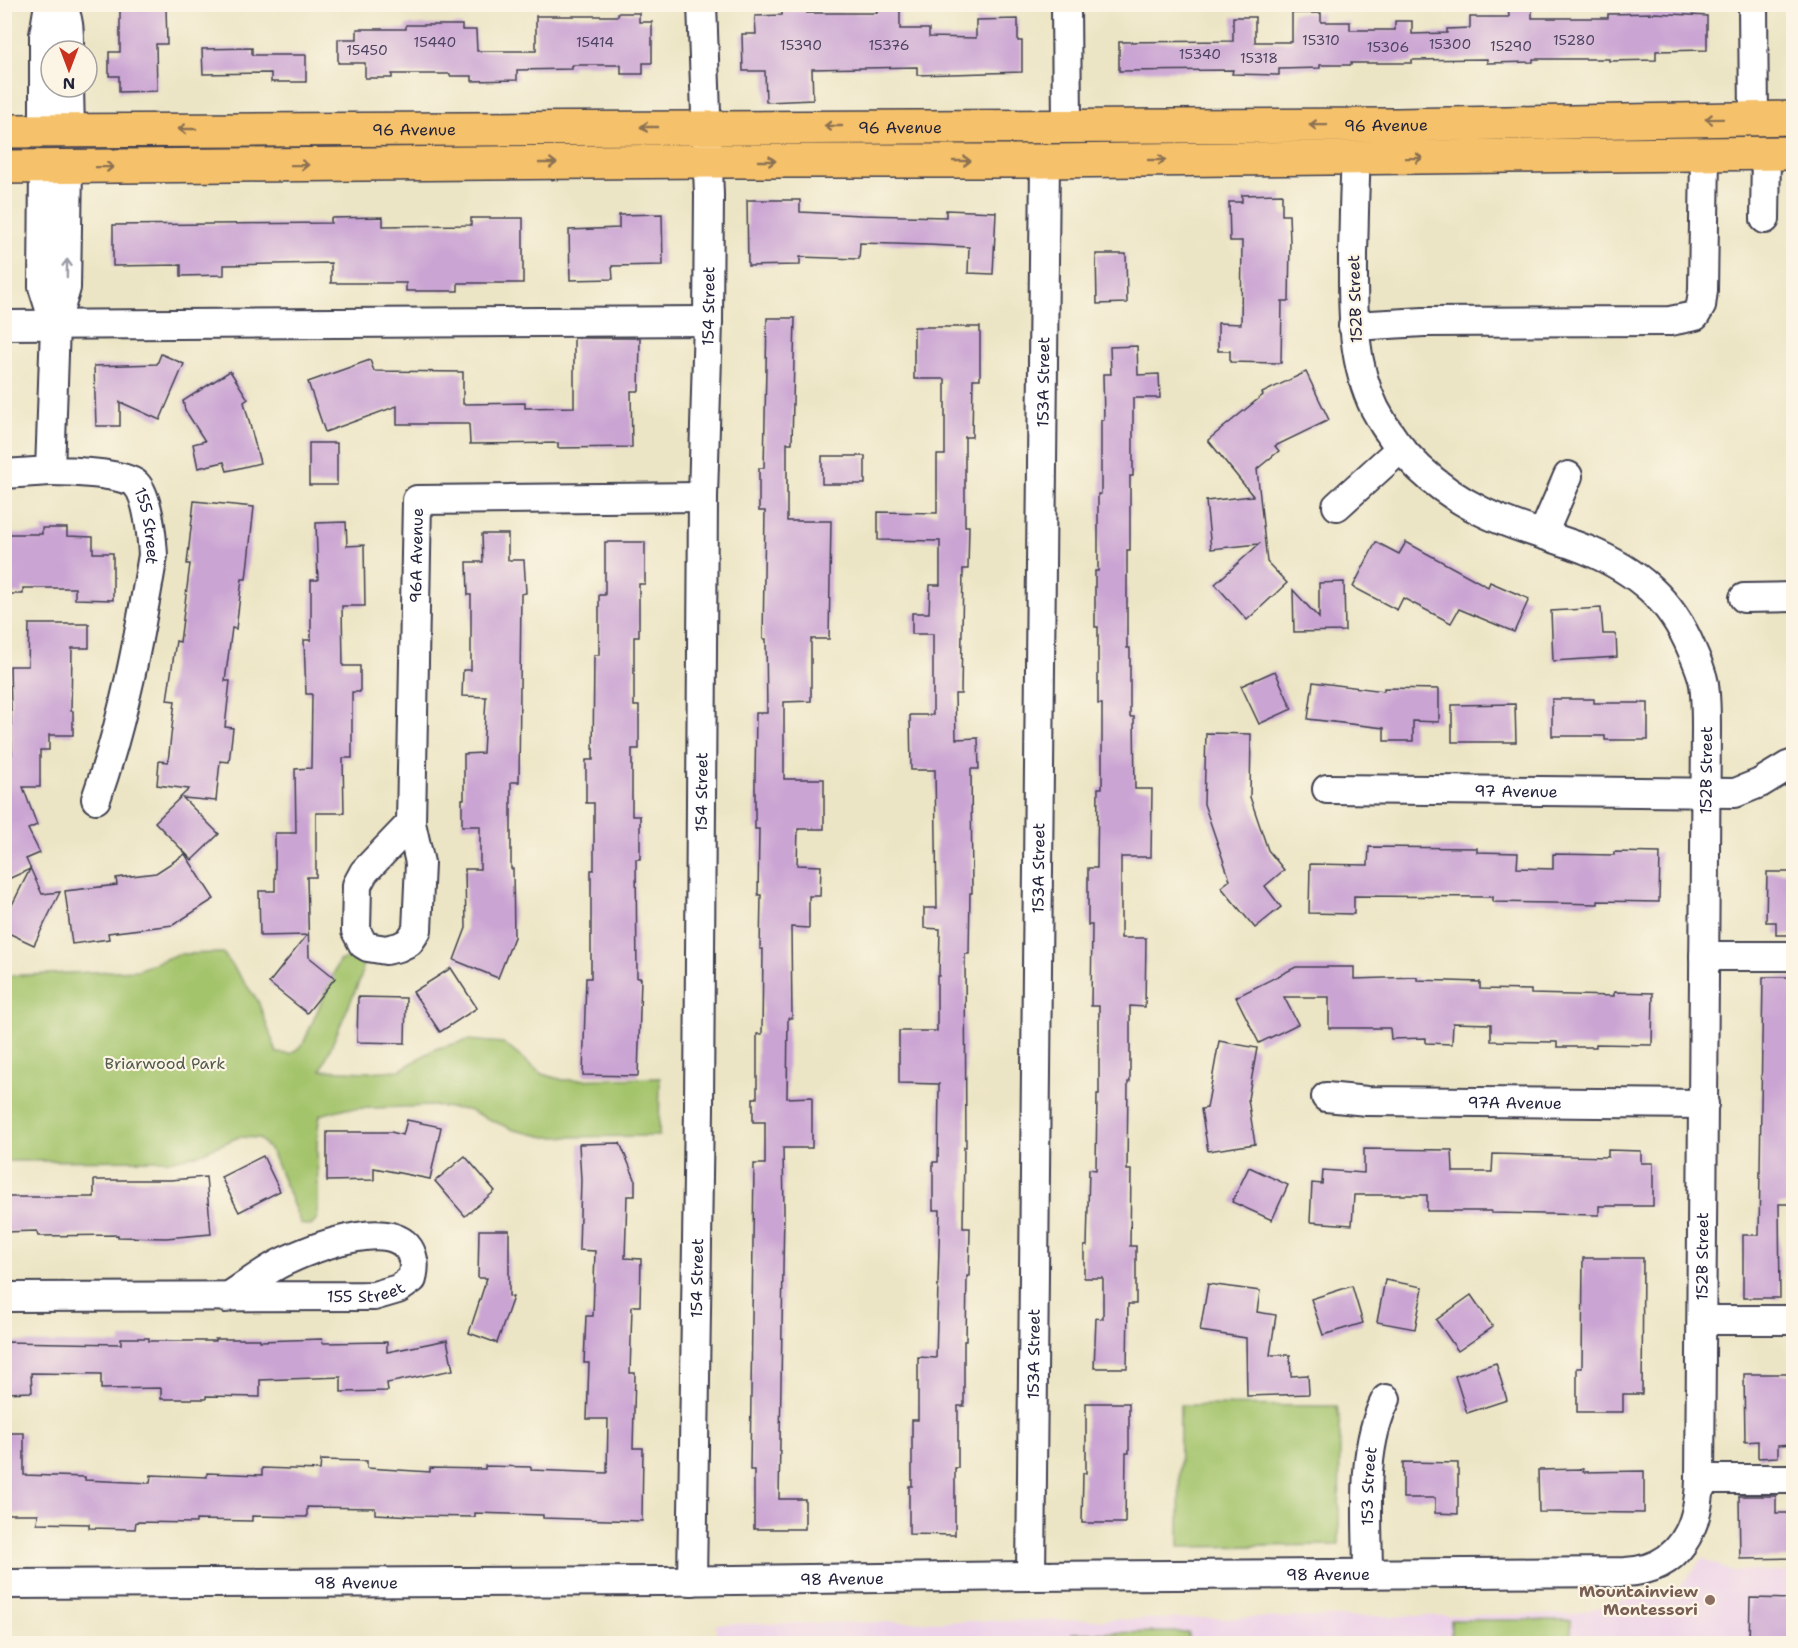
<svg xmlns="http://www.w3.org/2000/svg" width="1798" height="1648" font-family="'Shantell Sans',sans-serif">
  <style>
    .built { fill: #edd1e9 }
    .green { fill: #a4c46c; stroke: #637354; stroke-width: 1.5 }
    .building { fill: #caa4d3 }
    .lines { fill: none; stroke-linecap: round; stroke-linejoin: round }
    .minor-casing { stroke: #403f50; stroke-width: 32 }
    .major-casing { stroke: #403f50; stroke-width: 36 }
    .minor { stroke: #fff; stroke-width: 28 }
    .major { stroke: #f5c16b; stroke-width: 33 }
    .oneway { stroke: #8c7253 }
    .oneway2 { stroke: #9c9ca7 }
    .education-dot { fill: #8d6e63; stroke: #fcf5e5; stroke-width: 2 }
    .labels { text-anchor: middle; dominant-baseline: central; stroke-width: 4.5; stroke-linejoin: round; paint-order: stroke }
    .number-label { font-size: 14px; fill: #4c4261 }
    .street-label { font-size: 16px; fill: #22223b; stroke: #fcf5e5 }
    .park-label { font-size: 16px; fill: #505b4c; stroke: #fcf5e5 }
    .education-label { font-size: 16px; font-weight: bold; fill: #785e54; stroke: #fcf5e5; text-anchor: end }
  </style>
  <rect width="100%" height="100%" fill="#fcf5e5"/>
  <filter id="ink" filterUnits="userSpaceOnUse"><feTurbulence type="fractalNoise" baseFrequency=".0167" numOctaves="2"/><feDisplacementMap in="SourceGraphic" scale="12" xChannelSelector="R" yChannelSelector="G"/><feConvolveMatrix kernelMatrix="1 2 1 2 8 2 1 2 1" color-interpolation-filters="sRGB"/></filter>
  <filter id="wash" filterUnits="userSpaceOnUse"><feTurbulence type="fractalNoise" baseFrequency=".008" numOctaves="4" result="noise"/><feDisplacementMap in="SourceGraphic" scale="24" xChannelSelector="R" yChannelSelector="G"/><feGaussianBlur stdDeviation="1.35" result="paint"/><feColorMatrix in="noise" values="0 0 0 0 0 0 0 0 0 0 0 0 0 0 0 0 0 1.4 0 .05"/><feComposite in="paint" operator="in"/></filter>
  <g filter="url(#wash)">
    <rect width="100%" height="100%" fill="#ece5c5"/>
    <polygon class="built" points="1703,1558 1730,1571 1793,1571 1793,1643 716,1644 716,1624 1573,1614 1680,1586"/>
    <g class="green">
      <path d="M223 953 258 1001 277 1053 291 1054 303 1044 339 961 350 957 363 963 361 977 321 1070 367 1072 400 1070 435 1049 468 1040 503 1043 542 1074 563 1080 660 1078 659 1136 546 1137 514 1130 468 1110 434 1106 342 1109 320 1115C313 1150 321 1185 317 1219L311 1226 301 1224 272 1153 259 1138 239 1137 196 1155 173 1160 5 1161V976L137 970 178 954Z"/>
      <polygon points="1180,1405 1337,1406 1340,1423 1339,1545 1179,1547"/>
      <rect x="1451" y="1620" width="120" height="23"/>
      <polygon points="1188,1632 1188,1643 1072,1643 1072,1633"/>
    </g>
    <g id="blocks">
      <g class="building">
        <polygon points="120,4 148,4 148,8 166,8 167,44 156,44 157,91 119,92 119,76 109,76 109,52 120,52"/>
        <polygon points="1508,4 1532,4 1532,18 1608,18 1608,14 1655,13 1707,16 1707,50 1656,51 1656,60 1609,61 1609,59 1533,59 1533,62 1487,63 1487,59 1412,60 1412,63 1351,63 1351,65 1320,65 1320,68 1279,69 1279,75 1232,74 1233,70 1119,71 1119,42 1233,41 1233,17 1255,17 1255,42 1292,42 1292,13 1321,13 1321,22 1350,22 1350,30 1395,30 1395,21 1412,21 1412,34 1447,33 1447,29 1470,28 1470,17 1509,17"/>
        <polygon points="900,9 900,29 929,29 929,37 976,38 976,20 1018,19 1018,41 1022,41 1022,72 917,75 917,67 812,69 813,100 766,102 765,71 743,71 742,34 756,34 755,16 782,15 782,11 807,11 807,13 877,13 876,10"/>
        <polygon points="618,13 639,13 639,22 652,22 652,63 643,63 643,74 621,74 621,65 572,65 572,69 517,70 517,80 472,81 472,76 450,76 450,74 392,74 392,78 365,78 365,63 338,63 338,39 357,39 357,29 406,29 406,25 462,25 462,30 476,30 477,51 536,51 536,16 618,16"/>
        <polygon points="252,48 252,55 306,55 306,82 271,82 271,73 203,74 202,49"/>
        <polygon points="1282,194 1282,215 1289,215 1290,241 1289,301 1282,301 1281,363 1230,362 1230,351 1218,351 1218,323 1241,324 1242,241 1230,241 1229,202 1242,202 1242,195"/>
        <polygon points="747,200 800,200 800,212 861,215 946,217 946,210 996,212 993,274 968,273 969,247 928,245 860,243 859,259 800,257 800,265 748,266"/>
        <polygon points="662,214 663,265 612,266 613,279 570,280 569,230 619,228 619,215"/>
        <polygon points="383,217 383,226 471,225 471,218 523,218 523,283 458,283 458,291 406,291 406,283 331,283 331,263 224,265 224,275 181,276 181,265 113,266 113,225 331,223 331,218"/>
        <polygon points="1096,254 1126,254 1127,303 1097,304"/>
        <polygon points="767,318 795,318 792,443 787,443 787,521 831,521 829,639 811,639 811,701 784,702 784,779 824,779 824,829 798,829 797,865 821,866 820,896 809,896 809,928 791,927 792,1018 788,1018 787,1098 812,1097 812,1148 783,1148 784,1211 779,1499 805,1499 805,1529 754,1529 754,1470 750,1470 754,1164 765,1164 765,1122 753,1122 753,1098 757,1098 757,1034 762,1034 763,949 760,949 761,895 758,895 759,829 755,829 755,779 756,713 767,713 766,639 763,639 765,511 759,511 759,468 764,468"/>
        <polygon points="914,327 980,327 980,379 973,379 972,437 965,437 965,526 969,526 968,569 963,569 961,694 955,694 956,739 978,738 979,769 971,769 972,893 970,893 969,954 965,954 966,1147 964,1147 963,1228 970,1228 969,1276 967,1276 966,1341 964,1341 964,1406 958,1406 958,1468 955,1468 955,1535 909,1534 909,1486 912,1486 912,1420 918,1420 918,1357 936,1358 940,1210 933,1210 933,1162 938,1162 939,1084 899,1083 899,1031 937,1031 937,976 939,976 940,929 924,928 924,908 937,908 935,770 911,770 910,715 933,715 933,634 912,634 912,613 929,613 930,585 940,585 940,541 878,540 878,512 937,513 937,455 945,455 945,379 914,379"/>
        <polygon points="574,338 640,338 639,391 631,391 632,447 558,448 558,443 470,444 469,424 397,424 397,406 325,432 308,382 370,360 374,371 463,372 463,404 525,403 525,408 574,407"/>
        <polygon points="1137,346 1138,375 1159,374 1160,398 1133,398 1133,476 1130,476 1130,550 1127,550 1127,648 1130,648 1130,717 1134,717 1135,789 1152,789 1151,857 1121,857 1121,938 1146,938 1145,1007 1130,1006 1130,1082 1128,1082 1127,1170 1131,1170 1130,1246 1136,1246 1136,1304 1128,1304 1127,1368 1094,1368 1096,1318 1103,1319 1103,1278 1084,1278 1084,1246 1087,1246 1089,1169 1096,1170 1097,1094 1099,1094 1099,1006 1091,1006 1092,925 1088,925 1088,868 1097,868 1098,788 1102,788 1102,704 1098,704 1098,627 1095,627 1095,571 1098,571 1098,494 1101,494 1101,420 1104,420 1103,374 1111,374 1110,347"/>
        <polygon points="161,354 184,364 160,420 120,402 120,426 96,426 94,366 157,364"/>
        <polygon points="230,371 248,399 244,402 260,463 227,471 224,462 198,468 193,444 205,441 185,410 183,401"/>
        <polygon points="1306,372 1329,420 1275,446 1279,451 1257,469 1267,562 1287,583 1247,620 1215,584 1259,544 1211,549 1206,501 1253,496 1208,440 1263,395 1262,393"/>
        <rect x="309" y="443" width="28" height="42"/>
        <rect x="822" y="456" width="43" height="28"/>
        <polygon points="194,501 254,507 246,579 242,579 236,629 232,628 225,681 230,681 225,727 233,728 229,762 220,761 216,801 183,798 219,834 192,860 155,822 189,789 157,785 159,761 168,762 175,701 167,700 176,641 180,642 190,564 187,564"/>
        <polygon points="346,522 347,546 364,545 365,606 342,606 343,666 360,666 360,692 352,692 352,758 343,758 344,813 316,813 316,877 307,877 309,957 335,978 307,1013 269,983 307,935 260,936 259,891 275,891 275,833 296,833 295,769 311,768 312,694 306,694 304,640 311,640 311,580 318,580 316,523"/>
        <polygon points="42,528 67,528 67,536 93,537 93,553 113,553 113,600 75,599 75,588 23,588 23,594 4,594 4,534 42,534"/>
        <polygon points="482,534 508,534 508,560 524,560 526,593 521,594 519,782 511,782 511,869 513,869 514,937 498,978 454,960 466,928 465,869 480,869 480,826 462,826 462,799 464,799 464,754 483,753 486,697 462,696 463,670 471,670 471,595 468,595 467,562 483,562"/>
        <polygon points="605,542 645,542 645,584 639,584 639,637 634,637 634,706 639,706 639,749 632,749 632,816 640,816 640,859 636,859 637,978 641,978 638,1076 583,1075 586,978 591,978 591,870 594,870 594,803 586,803 586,760 593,760 594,655 599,655 599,595 605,595"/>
        <polygon points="1376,542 1399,554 1406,542 1488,587 1490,582 1529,599 1514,632 1459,609 1451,623 1403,598 1397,610 1353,587"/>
        <polygon points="1344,582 1345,631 1294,632 1293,590 1319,618 1319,583"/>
        <polygon points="1601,608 1603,634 1616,634 1617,657 1553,661 1551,611"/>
        <polygon points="29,624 89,624 89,648 72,648 71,711 73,711 73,735 49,735 49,750 40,750 40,787 23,787 37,825 28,829 40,853 26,859 42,894 60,892 34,945 4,931 4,921 30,869 4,881 4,742 7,742 12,755 10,666 28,666"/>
        <polygon points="1275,671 1292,709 1259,724 1241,686"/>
        <polygon points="1313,682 1384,691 1384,688 1439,689 1439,722 1413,721 1413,741 1384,741 1384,728 1308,719"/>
        <polygon points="1552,699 1594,699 1594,703 1648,703 1648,740 1605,740 1605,736 1552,736"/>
        <polygon points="1515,704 1516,742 1452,742 1452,705"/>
        <polygon points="1206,733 1251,734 1250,797 1268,850 1284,870 1265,886 1281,907 1255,928 1221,887 1230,880 1204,804"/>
        <polygon points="1369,847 1477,848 1477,852 1518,853 1517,868 1553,869 1553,854 1614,855 1614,852 1660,853 1659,902 1598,901 1598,904 1552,903 1493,902 1493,897 1354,896 1354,914 1309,913 1310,864 1368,865"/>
        <polygon points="185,854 214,899 173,925 108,933 109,939 72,944 65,891 117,885 116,878 156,873"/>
        <polygon points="1767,872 1794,872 1794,935 1776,935 1776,922 1766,922"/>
        <polygon points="1296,967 1354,967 1354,979 1417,977 1417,980 1480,982 1480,989 1531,990 1531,994 1614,996 1614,992 1653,993 1652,1045 1596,1044 1596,1047 1557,1047 1557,1042 1491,1041 1491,1024 1453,1023 1452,1044 1426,1043 1426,1038 1391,1039 1390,1028 1329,1028 1329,997 1284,997 1298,1024 1259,1043 1236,997"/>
        <polygon points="451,968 477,1008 440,1032 413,992"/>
        <polygon points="1763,977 1794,977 1794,1204 1779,1204 1780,1298 1743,1298 1743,1235 1759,1235"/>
        <polygon points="358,997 406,998 405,1043 357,1042"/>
        <polygon points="1219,1041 1257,1048 1248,1099 1255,1144 1208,1151 1201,1109 1207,1108"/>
        <polygon points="407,1120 441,1127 430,1179 374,1168 374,1180 327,1181 327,1132 391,1132 403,1135"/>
        <polygon points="620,1143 635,1179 635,1196 627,1196 625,1258 641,1259 640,1306 632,1306 630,1373 635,1373 633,1448 643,1448 642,1521 543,1518 543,1515 475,1513 475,1517 415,1516 375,1514 375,1508 307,1507 307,1517 252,1516 252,1521 196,1520 196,1523 136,1522 135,1529 89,1528 89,1524 37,1523 38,1514 4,1514 4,1433 24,1433 24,1475 85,1477 85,1480 150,1483 151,1475 207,1477 207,1473 262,1475 262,1468 320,1470 321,1460 367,1461 367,1468 430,1472 430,1468 485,1469 485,1466 531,1467 531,1470 607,1473 608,1419 587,1419 589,1363 584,1363 586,1316 593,1316 595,1251 579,1250 581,1180 579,1144"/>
        <polygon points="1364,1149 1452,1150 1453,1172 1492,1172 1493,1154 1608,1157 1608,1150 1641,1151 1641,1163 1653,1163 1653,1206 1599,1206 1599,1215 1491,1213 1491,1211 1427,1211 1427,1195 1354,1195 1352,1225 1310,1222 1312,1183 1322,1184 1323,1170 1364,1173"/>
        <polygon points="263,1156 280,1191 239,1212 221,1177"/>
        <polygon points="465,1156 495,1191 465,1216 435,1181"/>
        <polygon points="1249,1167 1288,1185 1272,1220 1232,1202"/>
        <polygon points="206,1177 211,1234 166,1238 118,1237 118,1235 38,1236 37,1231 4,1232 4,1197 94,1197 94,1180 170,1180"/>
        <polygon points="479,1230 509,1230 509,1296 513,1297 497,1343 469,1333 487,1278 478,1278"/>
        <polygon points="1583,1258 1643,1258 1642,1394 1623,1394 1623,1412 1577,1412 1577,1368 1582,1368"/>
        <polygon points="1385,1280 1423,1287 1415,1329 1377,1322"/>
        <polygon points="1208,1284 1260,1291 1257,1312 1276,1315 1270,1355 1290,1355 1291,1376 1308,1375 1309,1394 1247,1396 1246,1338 1200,1331"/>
        <polygon points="1352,1286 1363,1323 1323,1335 1311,1299"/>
        <polygon points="1471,1295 1493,1327 1458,1351 1436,1320"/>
        <polygon points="121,1338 149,1338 149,1341 215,1341 215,1339 260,1339 260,1341 322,1339 323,1343 387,1342 387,1352 447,1340 453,1370 387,1383 388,1391 341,1392 341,1377 260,1380 260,1397 206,1396 206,1399 161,1399 161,1388 101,1389 101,1374 31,1373 32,1392 4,1393 4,1342 121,1344"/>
        <polygon points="1496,1363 1507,1400 1467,1413 1455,1376"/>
        <polygon points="1744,1374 1794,1374 1794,1444 1778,1445 1778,1457 1758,1458 1758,1441 1745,1442"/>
        <polygon points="1086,1403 1129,1403 1129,1453 1126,1453 1125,1523 1082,1523 1083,1473 1086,1473"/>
        <polygon points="1403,1462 1458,1463 1458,1514 1435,1513 1435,1498 1403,1498"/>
        <polygon points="1583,1469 1583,1472 1644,1471 1644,1513 1539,1512 1538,1470"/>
        <polygon points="1739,1496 1776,1496 1776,1513 1794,1513 1794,1558 1740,1559"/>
        <polygon points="1750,1598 1794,1599 1794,1644 1749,1644"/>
      </g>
    </g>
  </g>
  <g filter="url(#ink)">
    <use href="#blocks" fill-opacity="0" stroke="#403f50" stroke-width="1.5"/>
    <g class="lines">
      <g class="minor-casing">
        <g id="minor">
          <path d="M61 4C70 19 69 34 69 51"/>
          <polyline points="1066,4 1067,125"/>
          <polyline points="1753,4 1754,119"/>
          <polyline points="69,87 70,130"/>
          <polyline points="44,131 44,35 49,4"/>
          <polyline points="44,167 43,287 55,325"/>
          <path id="s1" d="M68 167 66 288 55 325 50 471C67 471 124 473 136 484 148 496 152 538 153 555 139 638 124 720 96 799"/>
          <polyline points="1765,219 1766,154"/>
          <polyline points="4,325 708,321"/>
          <polyline points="1353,326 1424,322 1670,321 1695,316 1701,306 1703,290 1705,154"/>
          <polyline points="4,474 50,471"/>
          <polyline points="1337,506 1400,449"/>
          <polyline points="1543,534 1568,476"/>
          <polyline points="1744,598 1794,597"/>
          <path id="s2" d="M1327 789 1735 793 1760 783 1788 766 1794 764"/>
          <path id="s3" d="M411 823 364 872 357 885 356 931 363 944 368 947 386 950 399 947 409 942 417 930 420 863 411 823 417 500 703 497"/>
          <polyline points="1704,956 1794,956"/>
          <path id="s4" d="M1326 1097 1367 1101 1704 1104"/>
          <path id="s5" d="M4 1297 374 1296 398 1289 412 1279C413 1273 415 1266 413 1260 404 1211 313 1248 285 1261 265 1270 246 1286 226 1298"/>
          <polyline points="1702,1320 1794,1320"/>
          <polyline points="1700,1479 1794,1479"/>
          <path id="s6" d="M1368 1574C1368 1518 1360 1450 1386 1399"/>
          <path id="s7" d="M1031 1576 1045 161"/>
          <path id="s8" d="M692 1581 699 1108 703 497 708 321 709 195 702 4"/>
          <path id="s9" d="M4 1584 661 1581 1031 1576 1625 1572C1680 1570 1699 1528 1700 1479L1706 729C1706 714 1706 699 1704 684 1702 672 1697 661 1692 650 1671 599 1637 571 1587 550 1552 536 1514 528 1481 511 1436 489 1398 454 1375 409 1351 361 1353 307 1353 254 1354 222 1354 190 1356 159"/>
        </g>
      </g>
      <g class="major-casing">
        <g id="major">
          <path id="s10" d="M4 131 1397 125 1794 118"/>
          <polyline points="4,167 708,161 1045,161 1794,153"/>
        </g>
      </g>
      <use href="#minor" class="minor"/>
      <use href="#major" class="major"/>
    </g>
    <defs><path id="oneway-shaft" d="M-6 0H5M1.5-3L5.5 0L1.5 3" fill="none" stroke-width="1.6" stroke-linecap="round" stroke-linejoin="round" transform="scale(1.5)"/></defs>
    <g class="oneway">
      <use href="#oneway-shaft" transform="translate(1714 119) rotate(179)"/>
      <use href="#oneway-shaft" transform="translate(1318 125) rotate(180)"/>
      <use href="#oneway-shaft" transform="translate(833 126) rotate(180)"/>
      <use href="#oneway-shaft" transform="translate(649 127) rotate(180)"/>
      <use href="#oneway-shaft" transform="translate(187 129) rotate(180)"/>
      <use href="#oneway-shaft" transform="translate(1414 158) rotate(-1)"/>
      <use href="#oneway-shaft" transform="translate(1157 160)"/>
      <use href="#oneway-shaft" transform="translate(767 161)"/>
      <use href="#oneway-shaft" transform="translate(962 161)"/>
      <use href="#oneway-shaft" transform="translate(548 163)"/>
      <use href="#oneway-shaft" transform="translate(300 165) rotate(-1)"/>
      <use href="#oneway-shaft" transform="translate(105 167) rotate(-1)"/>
    </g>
    <use class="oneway2" href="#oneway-shaft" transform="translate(67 268) rotate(-89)"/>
  </g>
  <circle class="education-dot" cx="1710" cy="1600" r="6"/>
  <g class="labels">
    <g class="number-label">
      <text x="1321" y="40">15310</text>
      <text x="1574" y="40">15280</text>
      <text x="435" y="42">15440</text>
      <text x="595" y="42">15414</text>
      <text x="1450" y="44">15300</text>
      <text x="801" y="45">15390</text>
      <text x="889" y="45">15376</text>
      <text x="1511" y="46">15290</text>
      <text x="1388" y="47">15306</text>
      <text x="367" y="50">15450</text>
      <text x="1200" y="54">15340</text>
      <text x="1259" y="58">15318</text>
    </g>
    <g class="street-label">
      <text stroke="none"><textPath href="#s10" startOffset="1382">96 Avenue</textPath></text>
      <text stroke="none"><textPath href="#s10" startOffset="896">96 Avenue</textPath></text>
      <text stroke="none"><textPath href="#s10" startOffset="410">96 Avenue</textPath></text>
      <text transform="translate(1355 299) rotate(-92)">152B Street</text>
      <text stroke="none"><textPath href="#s8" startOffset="1275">154 Street</textPath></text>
      <text stroke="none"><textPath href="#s7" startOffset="1194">153A Street</textPath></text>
      <text stroke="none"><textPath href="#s1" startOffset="438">155 Street</textPath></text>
      <text stroke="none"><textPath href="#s3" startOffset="582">96A Avenue</textPath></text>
      <text stroke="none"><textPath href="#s9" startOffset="2464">152B Street</textPath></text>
      <text stroke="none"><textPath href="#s2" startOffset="189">97 Avenue</textPath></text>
      <text stroke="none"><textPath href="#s8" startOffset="789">154 Street</textPath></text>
      <text stroke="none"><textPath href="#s7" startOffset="708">153A Street</textPath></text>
      <text stroke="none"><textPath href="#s4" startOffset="189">97A Avenue</textPath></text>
      <text stroke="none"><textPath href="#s9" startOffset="1978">152B Street</textPath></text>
      <text stroke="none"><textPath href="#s8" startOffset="303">154 Street</textPath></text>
      <text stroke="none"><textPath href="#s5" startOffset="362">155 Street</textPath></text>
      <text stroke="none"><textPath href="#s7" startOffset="222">153A Street</textPath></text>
      <text stroke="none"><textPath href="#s6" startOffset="88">153 Street</textPath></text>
      <text stroke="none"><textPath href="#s9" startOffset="1324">98 Avenue</textPath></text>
      <text stroke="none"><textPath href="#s9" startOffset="838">98 Avenue</textPath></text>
      <text stroke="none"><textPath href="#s9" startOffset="352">98 Avenue</textPath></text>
    </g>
    <g class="park-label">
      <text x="165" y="1063">Briarwood Park</text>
    </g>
    <g class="education-label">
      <text x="1698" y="1591">Mountainview<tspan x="1698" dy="18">Montessori</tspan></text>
    </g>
  </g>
  <rect width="1798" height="1648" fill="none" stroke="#fcf5e5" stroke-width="24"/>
  <g transform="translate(69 69) rotate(180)"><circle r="28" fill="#fcf5e5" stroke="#a5a1a1" stroke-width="1.5"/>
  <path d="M0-4.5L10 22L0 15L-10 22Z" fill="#c8321e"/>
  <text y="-9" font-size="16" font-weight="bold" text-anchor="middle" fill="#22223b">N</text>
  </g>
</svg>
